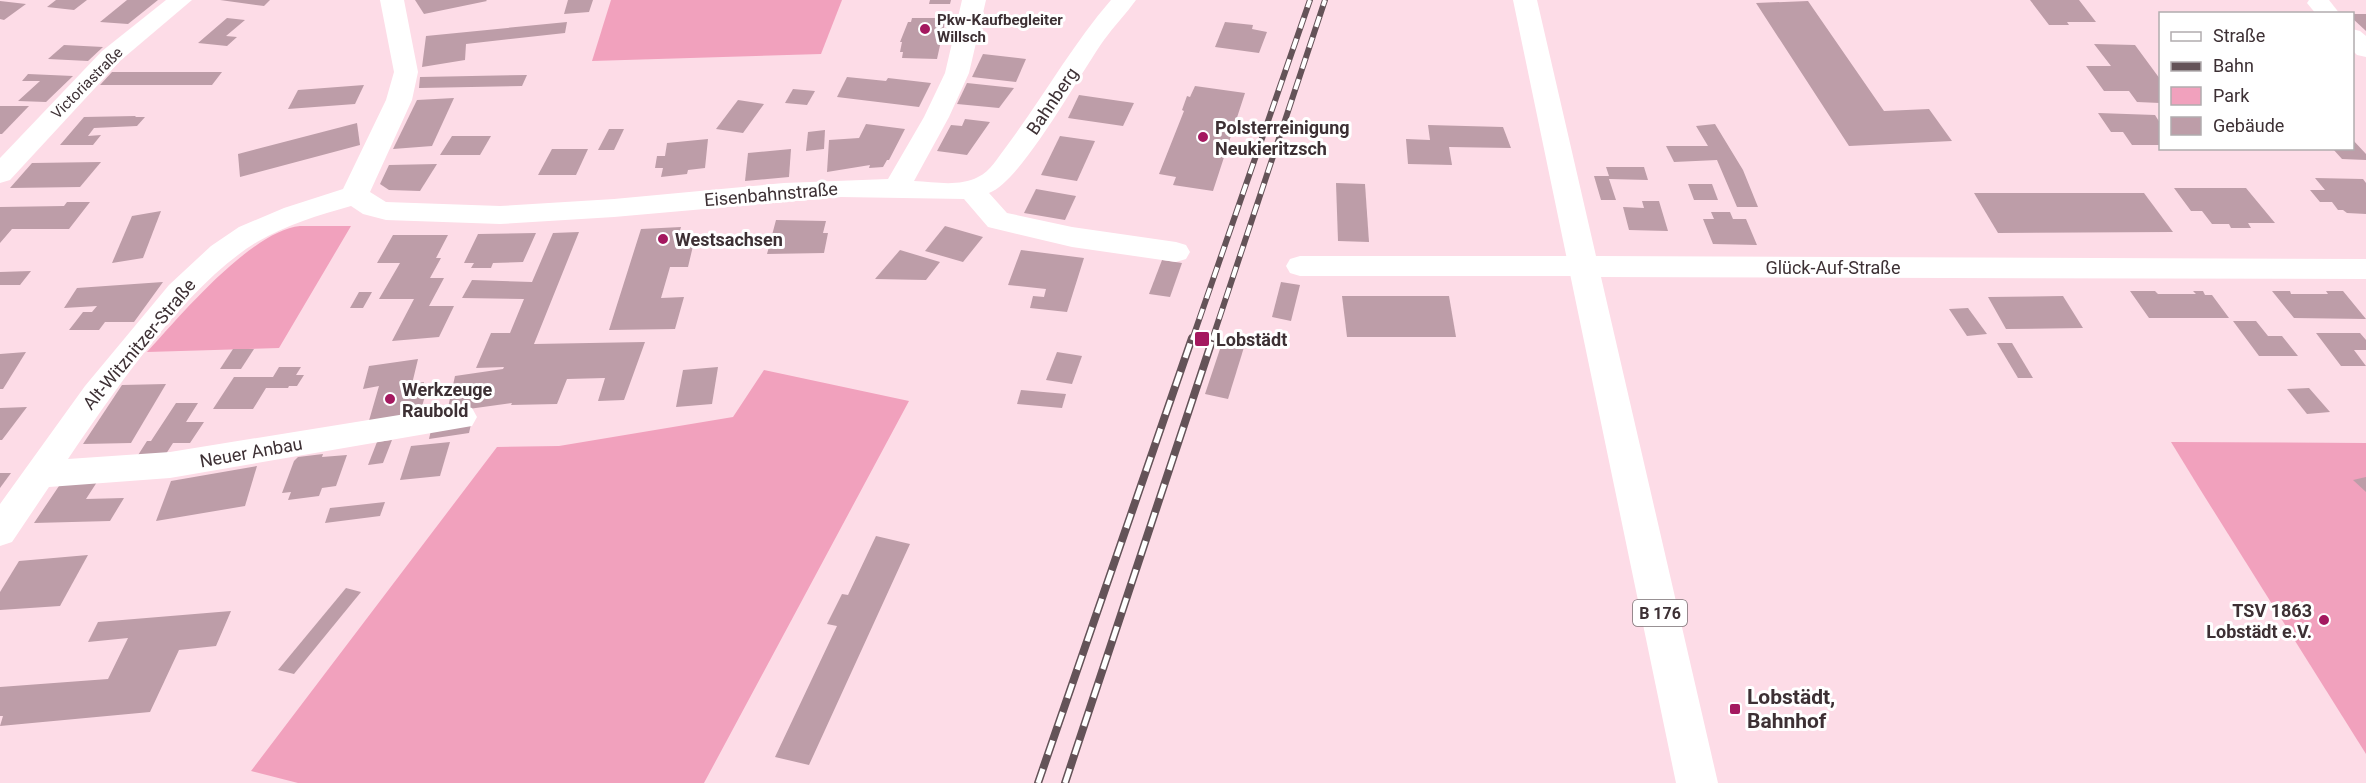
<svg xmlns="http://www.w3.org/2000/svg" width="2366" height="783" font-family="Roboto,sans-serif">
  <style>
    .green { fill: #f1a1bd }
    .building { fill: #bd9da8 }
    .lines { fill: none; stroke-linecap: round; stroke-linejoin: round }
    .minor { fill: #fff; fill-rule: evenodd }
    .major { fill: #fff; fill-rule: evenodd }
    .rail-far1-casing { stroke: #645358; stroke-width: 6 }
    .rail-casing { stroke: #645358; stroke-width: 8 }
    .rail-far1 { stroke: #fff; stroke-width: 4; stroke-dasharray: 11; stroke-linecap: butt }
    .rail { stroke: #fff; stroke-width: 5; stroke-dasharray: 15; stroke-linecap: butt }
    .poi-dot { fill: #a4185f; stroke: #fff; stroke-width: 2 }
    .labels { text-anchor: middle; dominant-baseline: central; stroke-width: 6; stroke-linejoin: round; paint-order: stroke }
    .far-poi-label { font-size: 15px; font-weight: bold; fill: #3d3034; stroke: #fff; text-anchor: start }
    .far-street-label { font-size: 15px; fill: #3d3034; stroke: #fff }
    .shield { fill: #fff; stroke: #776e71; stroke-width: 1.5 }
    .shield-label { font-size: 16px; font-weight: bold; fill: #3d3034 }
    .street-label { font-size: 18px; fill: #3d3034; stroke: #fff }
    .poi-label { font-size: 18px; font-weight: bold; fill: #3d3034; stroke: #fff; text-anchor: start }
    .near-poi-label { font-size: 21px; font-weight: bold; fill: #3d3034; stroke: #fff; text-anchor: start }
  </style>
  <rect width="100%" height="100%" fill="#fddce7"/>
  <g class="green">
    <polygon points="611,0 842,0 821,54 592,61"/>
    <path d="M300 226H351L279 348 147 352C180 316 251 231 300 226Z"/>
    <polygon points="764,370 909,401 704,783 298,783 251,771 497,447 559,446 733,417"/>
    <polygon points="2171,442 2366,443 2366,754 2198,486"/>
  </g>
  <g class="building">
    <polygon points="56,0 87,0 74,10 47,7"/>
    <polygon points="127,0 158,0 128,24 100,22"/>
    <polygon points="220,0 270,0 264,6"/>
    <polygon points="415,0 486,0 487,1 424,14"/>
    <polygon points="568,0 593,0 589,12 564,14"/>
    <polygon points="930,0 951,0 950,4 929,4"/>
    <polygon points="2030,0 2079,0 2096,22 2067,22 2069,25 2049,25"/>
    <polygon points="0,1 26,4 4,20 0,19"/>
    <polygon points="1808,1 1884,111 1929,109 1952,141 1849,146 1756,3"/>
    <polygon points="2352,14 2366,14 2366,31 2352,18"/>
    <polygon points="227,18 245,20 226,36 237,37 227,46 198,43"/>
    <polygon points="912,18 946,18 937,59 902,58 903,52 900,52 902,42 900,42 908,22 911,22"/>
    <polygon points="567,22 565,33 466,44 465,60 422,67 426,36"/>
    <polygon points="1225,22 1253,25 1252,29 1267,32 1259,53 1215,47"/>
    <polygon points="2094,44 2135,45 2160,79 2160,103 2137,102 2129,91 2104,91 2086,66 2111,66"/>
    <polygon points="64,45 103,47 88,61 48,59"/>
    <polygon points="983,54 1026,59 1016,82 972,77"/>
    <polygon points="112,72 222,72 212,85 100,85"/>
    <polygon points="28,74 73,76 46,102 18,101 40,81 22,81"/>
    <polygon points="527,75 522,86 419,88 420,77"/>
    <polygon points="847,77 886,81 888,78 931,83 919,107 837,97"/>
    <polygon points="967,83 1014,88 999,108 957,104"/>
    <polygon points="364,85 355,104 288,109 298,90"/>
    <polygon points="1195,86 1245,93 1213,191 1173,185 1176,177 1159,174 1184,111 1182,110 1187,96 1190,97"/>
    <polygon points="793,89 815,91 807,105 785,103"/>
    <polygon points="1079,95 1134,103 1123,126 1068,118"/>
    <polygon points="454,98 432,146 393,149 417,100"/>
    <polygon points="738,100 764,104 743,133 716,129"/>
    <polygon points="0,106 29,106 2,134 0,134"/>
    <polygon points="2098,113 2155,115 2160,123 2160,145 2132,145 2123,132 2111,132"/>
    <polygon points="136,116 135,117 145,117 137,126 94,128 88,136 101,135 93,145 60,145 84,117"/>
    <polygon points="965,119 990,122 967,155 937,151 951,125 962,126"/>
    <polygon points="357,123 360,145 240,177 238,154"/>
    <polygon points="866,124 905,129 889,160 887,160 883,167 869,168 870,165 827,172 829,140 859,138"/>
    <polygon points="1715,124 1743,170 1758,207 1737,207 1717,160 1674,162 1666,146 1708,146 1696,126"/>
    <polygon points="1428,125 1503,127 1511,148 1449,147 1452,165 1408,164 1406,139 1430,140"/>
    <polygon points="609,129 624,129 614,150 598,150"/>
    <polygon points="825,130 824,149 806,151 808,132"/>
    <polygon points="452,136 491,136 480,155 440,155"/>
    <polygon points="1060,136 1095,141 1077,181 1041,175"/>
    <polygon points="708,139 705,168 688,170 687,174 661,177 663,168 655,168 657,156 665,156 667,143"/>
    <polygon points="2352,139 2366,154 2366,160 2342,159 2332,148 2352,148"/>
    <polygon points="552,149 588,149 576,175 538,175"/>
    <polygon points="791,149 789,177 745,181 748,153"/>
    <polygon points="101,162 80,187 10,188 32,163"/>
    <polygon points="437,164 420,191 389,190 380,184 389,165"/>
    <polygon points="1606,167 1644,167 1648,180 1609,179 1616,200 1601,200 1594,176 1609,176"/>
    <polygon points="2315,178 2363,179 2366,183 2366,214 2347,213 2343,210 2338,210 2332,202 2320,202 2310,190 2325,190"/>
    <polygon points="1336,183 1365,184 1369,242 1338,241"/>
    <polygon points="1688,184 1712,184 1718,200 1694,200"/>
    <polygon points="2174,188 2246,188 2275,223 2248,223 2251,228 2231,228 2229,224 2212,224 2202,211 2191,211"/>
    <polygon points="1036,189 1076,196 1065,220 1024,213"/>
    <polygon points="1974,193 2144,193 2173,232 1998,233"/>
    <polygon points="1642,201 1659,201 1668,231 1629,230 1623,207 1644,208"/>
    <polygon points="67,202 90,202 69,229 12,229 0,243 0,207 64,206"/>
    <polygon points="161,211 143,258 112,263 132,216"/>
    <polygon points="1711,212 1730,212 1733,219 1746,219 1757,245 1713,244 1703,219 1714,219"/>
    <polygon points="776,220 826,221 823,233 828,233 824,253 767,254"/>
    <polygon points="945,226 983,237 963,262 925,251"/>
    <polygon points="681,227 675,247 693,246 688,267 670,267 661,298 684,297 675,329 609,330 641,229"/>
    <polygon points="579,232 534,344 645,342 624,400 598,401 605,378 567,379 557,404 511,405 512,403 447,412 455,376 503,369 504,367 476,368 491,333 510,333 524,299 462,298 472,280 532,282 553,233"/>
    <polygon points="536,233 523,262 493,263 491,268 471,268 474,263 464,263 478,234"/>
    <polygon points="393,235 448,235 436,258 441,258 430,278 444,278 429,306 454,306 439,337 392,341 414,299 379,299 400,263 377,263"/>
    <polygon points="900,250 940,262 926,280 875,279"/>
    <polygon points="1021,250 1084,258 1067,312 1030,308 1033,296 1044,297 1046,289 1008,285"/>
    <polygon points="1162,260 1182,263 1170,297 1149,294"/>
    <polygon points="31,271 20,285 0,285 0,272"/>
    <polygon points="163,282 134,322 105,322 99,330 69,330 83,312 92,312 97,306 64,308 77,288"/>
    <polygon points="1281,282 1300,285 1291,321 1272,317"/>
    <polygon points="2130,291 2155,291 2158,294 2196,294 2193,291 2203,291 2205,295 2212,295 2229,318 2149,318"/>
    <polygon points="2272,291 2290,291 2291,294 2328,294 2326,291 2343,291 2366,319 2294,318"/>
    <polygon points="359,292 372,292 363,308 350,308"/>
    <polygon points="1342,296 1449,296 1456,337 1347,337"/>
    <polygon points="2063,296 2083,328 2006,329 1988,297"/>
    <polygon points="1968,308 1987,334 1967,336 1949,309"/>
    <polygon points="2233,321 2256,321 2268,336 2282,336 2298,356 2259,356"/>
    <polygon points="2316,333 2360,333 2366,340 2366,350 2354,350 2366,366 2341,366"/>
    <polygon points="1223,340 1245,344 1228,399 1205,394"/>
    <polygon points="1997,343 2012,343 2033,378 2018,378"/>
    <polygon points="233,349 254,349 241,369 220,369"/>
    <polygon points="26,352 3,389 0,389 0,354"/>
    <polygon points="1057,352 1082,356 1072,384 1046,380"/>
    <polygon points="418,359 412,384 424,382 422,390 427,389 421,410 405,413 403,419 368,424 379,386 363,389 369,366"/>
    <polygon points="279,367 301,367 296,375 304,375 297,386 289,386 288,388 266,388 253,409 213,409 234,377 273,377"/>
    <polygon points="718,367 712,404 676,407 683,370"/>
    <polygon points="166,384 131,443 83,444 122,385"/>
    <polygon points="2309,388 2330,412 2307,414 2287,389"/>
    <polygon points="1021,390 1066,394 1062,408 1017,404"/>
    <polygon points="176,403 198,403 186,422 204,422 190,443 173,443 162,460 133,463 147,441 151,441"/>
    <polygon points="27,407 2,440 0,440 0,408"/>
    <polygon points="472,420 469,433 429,439 432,426"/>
    <polygon points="392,440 383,463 368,465 377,442"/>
    <polygon points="450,442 440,476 400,480 411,446"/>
    <polygon points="323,454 322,457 347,455 336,486 322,488 319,496 288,500 291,492 282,493 294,461 298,457"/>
    <polygon points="257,466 245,506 156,521 171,481"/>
    <polygon points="0,473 11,473 0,488"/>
    <polygon points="2366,477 2366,492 2353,480"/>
    <polygon points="97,482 86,499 124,498 110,521 34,523 61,483"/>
    <polygon points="385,502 380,516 325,523 330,508"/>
    <polygon points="876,536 910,544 809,765 775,757 837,626 827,624 842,594 848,595"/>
    <polygon points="88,555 60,606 0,610 0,592 19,561"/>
    <polygon points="346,588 361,592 294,674 278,670"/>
    <polygon points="231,611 216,646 179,650 150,712 0,726 3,716 0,716 0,687 108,679 128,638 88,642 98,622"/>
  </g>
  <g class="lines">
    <g class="minor">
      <polygon points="166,0 192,0 120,61 10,180 0,183 0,158 102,51"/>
      <path d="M380 0H404L418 72 412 100 370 192 386 202 500 206 614 199 784 183 888 179 924 117 945 73 962 0H986L969 73 949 117 914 181C935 182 959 187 978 177 991 171 998 157 1006 147 1042 99 1072 45 1111 0H1136C1126 14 1114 26 1104 40 1081 72 1021 182 989 193L1007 213 1072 227 1176 242 1186 245 1190 252 1186 259 1176 262 1072 247 988 227 964 199 841 197 614 217 500 224 386 220 363 214 351 206C319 215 286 225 257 242 186 285 115 390 68 459L170 452 461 405 472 408 477 417 472 426 170 478 49 487 12 542 0 546V504L85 386 169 285 211 246 239 227 284 208 343 189 386 100 394 72Z"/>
      <polygon points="2309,0 2329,0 2340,14 2316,14 2307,3"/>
      <polygon points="2352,29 2360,31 2366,36 2366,57 2357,55 2352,50"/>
      <polygon points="1300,256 1583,256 1593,259 1597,266 1593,273 1583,276 1300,276 1290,273 1286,266 1290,259"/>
    </g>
    <polygon class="major" points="1513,0 1537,0 1596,256 2366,259 2366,279 1601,277 1718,783 1676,783"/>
    <g class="rail-far1-casing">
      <g id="rail-far1">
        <polyline points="1192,340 1310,0"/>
        <polyline points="1212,340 1325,0"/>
      </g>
    </g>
    <g class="rail-casing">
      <g id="rail">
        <polyline points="1038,783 1192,338"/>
        <polyline points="1065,783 1213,338"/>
      </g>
    </g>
    <use href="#rail-far1" class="rail-far1"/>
    <use href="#rail" class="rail"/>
  </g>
  <g class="poi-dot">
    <circle cx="925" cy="29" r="6"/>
    <circle cx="1203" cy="137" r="6"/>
    <circle cx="663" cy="239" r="6"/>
    <rect x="1194" y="331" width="16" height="16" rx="3"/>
    <circle cx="390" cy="399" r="6"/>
    <circle cx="2324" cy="620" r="6"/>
    <rect x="1729" y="703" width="12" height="12" rx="3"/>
  </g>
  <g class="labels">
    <g class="far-poi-label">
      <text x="937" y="20">Pkw-Kaufbegleiter<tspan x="937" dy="17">Willsch</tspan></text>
    </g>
    <g class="far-street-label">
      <text transform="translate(87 83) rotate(-45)">Victoriastraße</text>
    </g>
    <rect class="shield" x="1633" y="600" width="54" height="26" rx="4.5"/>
    <g class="shield-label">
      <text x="1660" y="613">B 176</text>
    </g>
    <g class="street-label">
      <text transform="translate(1052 101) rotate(-56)">Bahnberg</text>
      <text transform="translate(771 194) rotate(-5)">Eisenbahnstraße</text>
      <text x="1833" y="267">Glück-Auf-Straße</text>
      <text transform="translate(139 344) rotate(-50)">Alt-Witznitzer-Straße</text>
      <text transform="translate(251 452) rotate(-10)">Neuer Anbau</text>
    </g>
    <g class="poi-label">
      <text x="1215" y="127">Polsterreinigung<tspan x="1215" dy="21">Neukieritzsch</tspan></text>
      <text x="675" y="239">Westsachsen</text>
      <text x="1216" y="339">Lobstädt</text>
      <text x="402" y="389">Werkzeuge<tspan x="402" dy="21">Raubold</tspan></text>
      <text x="2312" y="610" text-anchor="end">TSV 1863<tspan x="2312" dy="21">Lobstädt e.V.</tspan></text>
    </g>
    <g class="near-poi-label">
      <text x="1747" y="697">Lobstädt,<tspan x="1747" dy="24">Bahnhof</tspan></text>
    </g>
  </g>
  <rect x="2159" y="12" width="195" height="138" fill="#ffffff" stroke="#b1acae" stroke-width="1.5"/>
  <rect x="2171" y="32" width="30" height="9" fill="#ffffff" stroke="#b1acae" stroke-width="1.5"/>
  <text x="2213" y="42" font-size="18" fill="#3d3034">Straße</text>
  <rect x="2171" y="62" width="30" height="9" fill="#645358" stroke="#b1acae" stroke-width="1.5"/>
  <text x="2213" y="72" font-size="18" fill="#3d3034">Bahn</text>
  <rect x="2171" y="87" width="30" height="18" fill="#f1a1bd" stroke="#b1acae" stroke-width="1.5"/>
  <text x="2213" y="102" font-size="18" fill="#3d3034">Park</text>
  <rect x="2171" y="117" width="30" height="18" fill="#bd9da8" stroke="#b1acae" stroke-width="1.5"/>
  <text x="2213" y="132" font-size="18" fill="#3d3034">Gebäude</text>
</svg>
